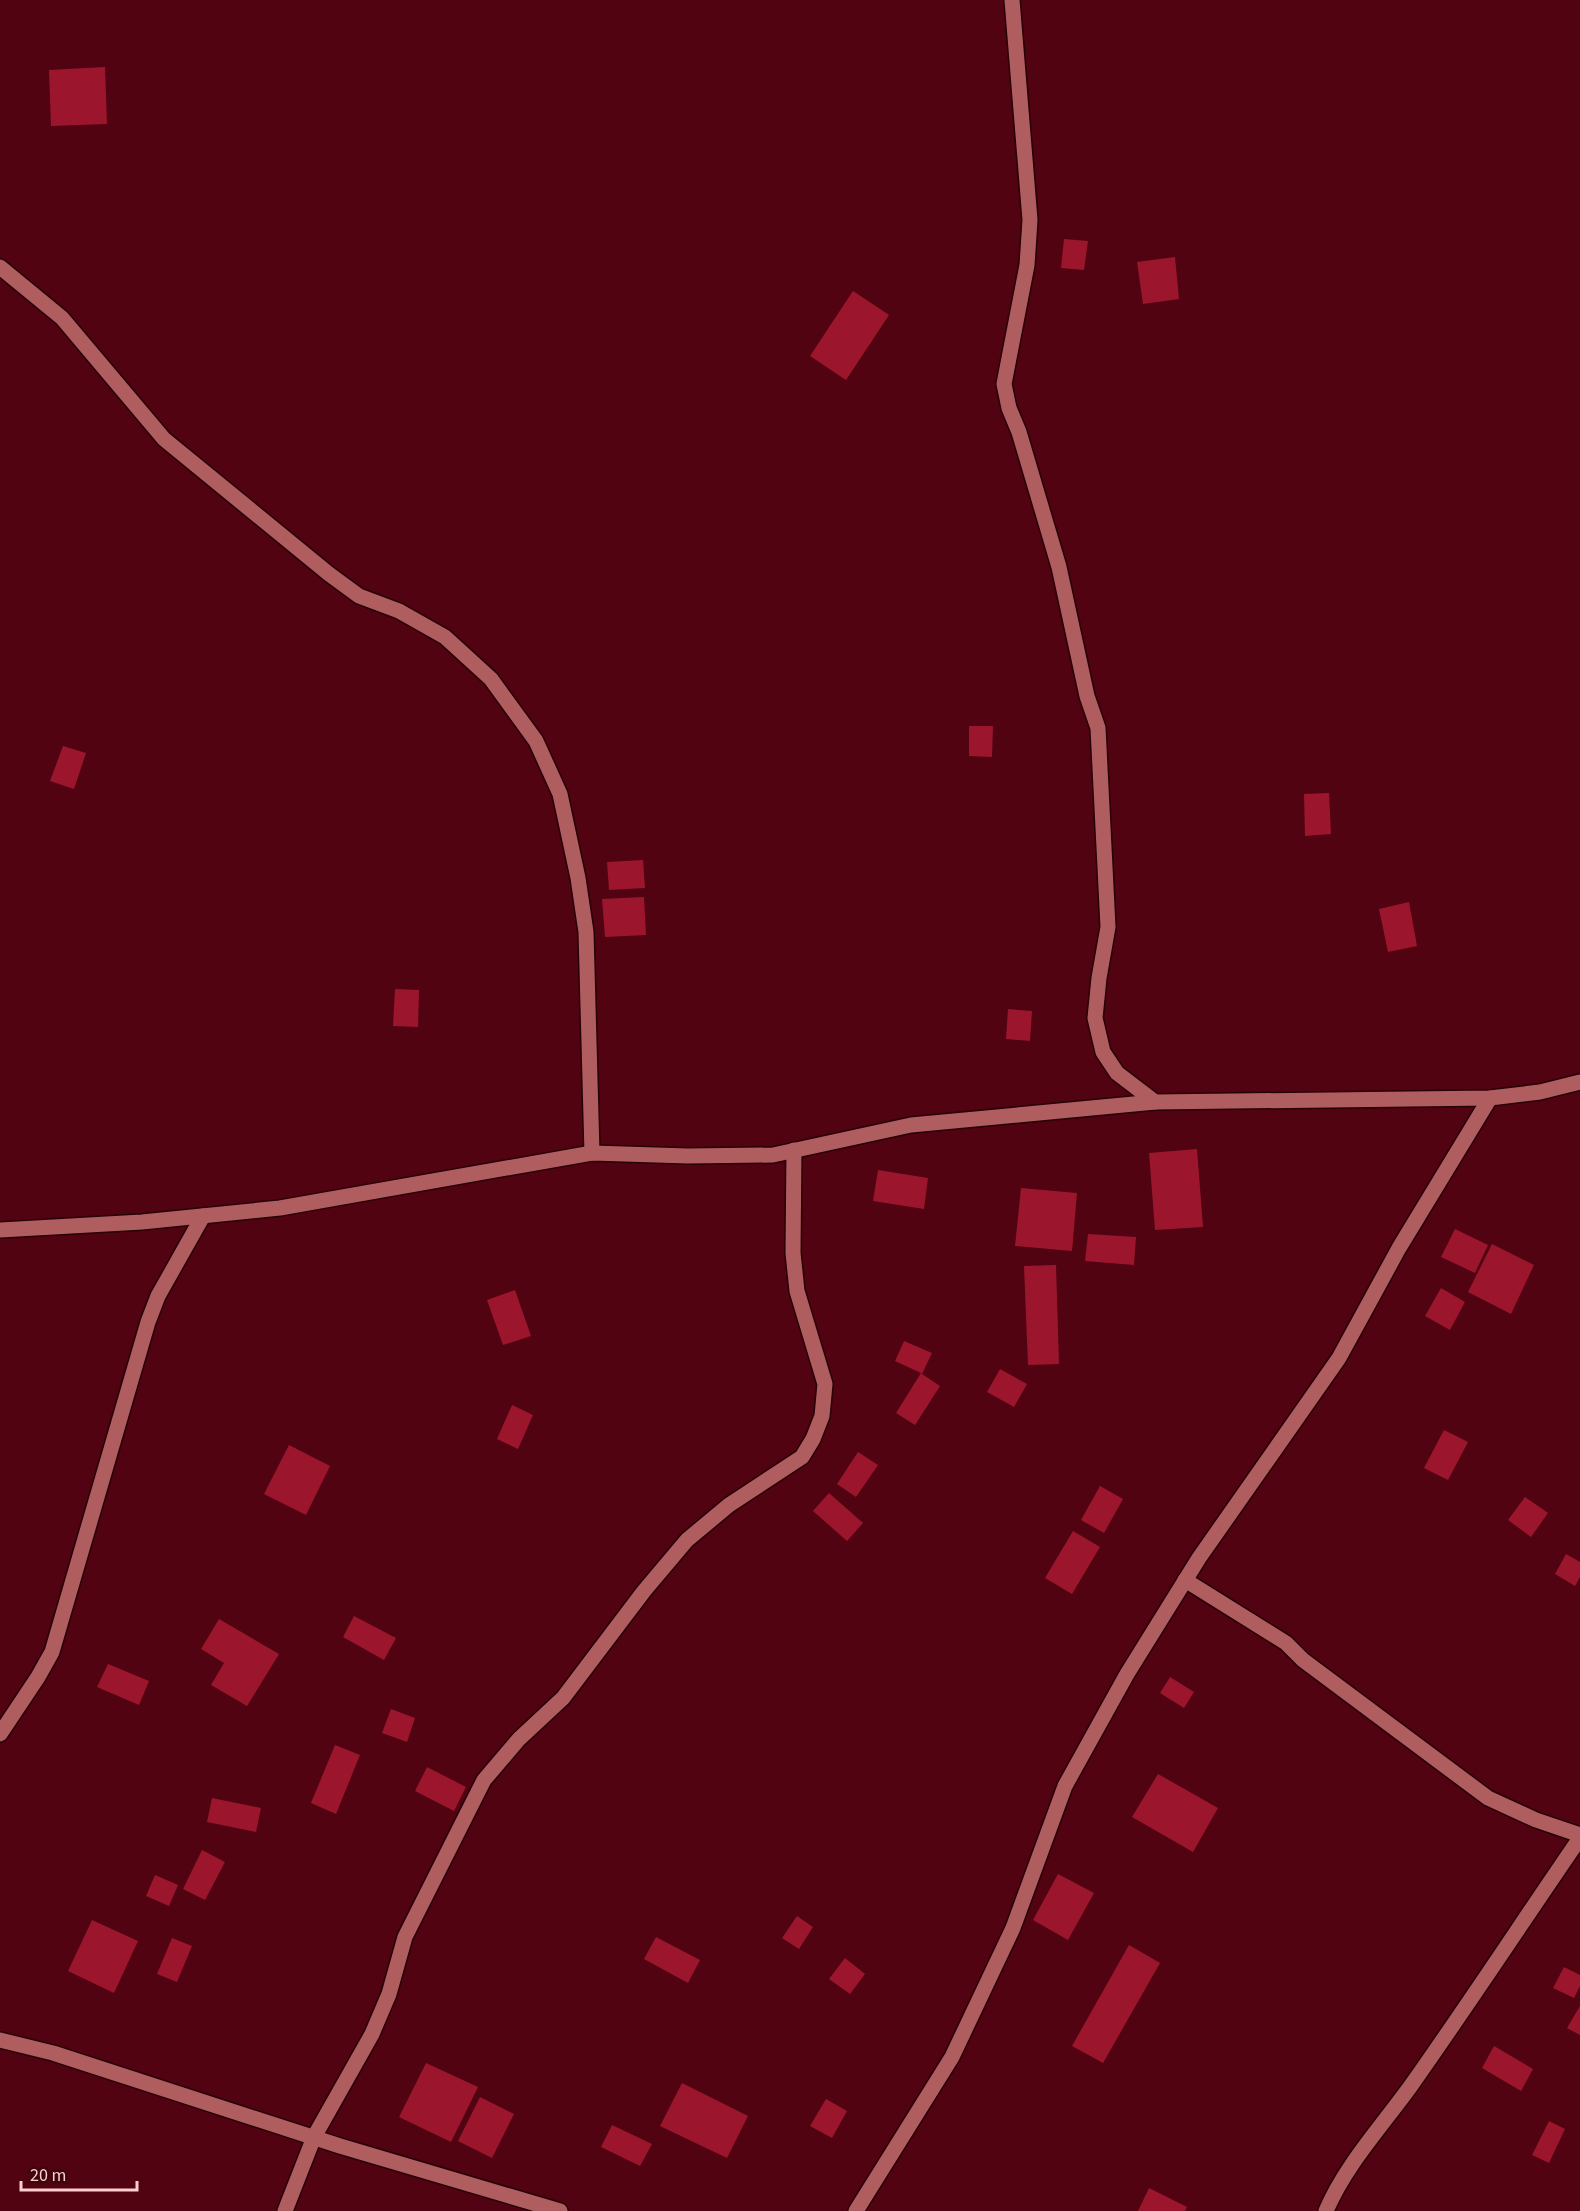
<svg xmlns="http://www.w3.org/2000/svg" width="1580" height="2211" font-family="'Source Sans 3',sans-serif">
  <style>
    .building { fill: #9b162d }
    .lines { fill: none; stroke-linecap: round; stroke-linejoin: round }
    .minor-casing { stroke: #270206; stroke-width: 18 }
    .minor { stroke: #b05d60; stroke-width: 15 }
  </style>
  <rect width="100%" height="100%" fill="#510311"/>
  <g class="building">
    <polygon points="105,67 107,124 51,126 49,70"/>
    <polygon points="1064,239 1088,241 1084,270 1061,268"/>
    <polygon points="1175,257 1179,299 1143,304 1137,262"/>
    <polygon points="853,291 889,315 846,380 810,356"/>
    <polygon points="969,726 993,726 992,757 969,756"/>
    <polygon points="63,746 86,753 74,789 50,781"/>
    <polygon points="1329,793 1331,834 1305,836 1304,794"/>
    <polygon points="643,860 645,888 609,890 607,862"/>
    <polygon points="644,897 646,935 605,937 602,899"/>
    <polygon points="1409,902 1417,946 1388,952 1379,909"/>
    <polygon points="395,989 419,990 418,1027 393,1026"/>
    <polygon points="1008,1009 1032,1011 1030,1041 1006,1039"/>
    <polygon points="1197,1149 1203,1227 1155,1230 1149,1153"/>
    <polygon points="878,1170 928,1178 924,1209 873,1201"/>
    <polygon points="1021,1188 1077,1193 1072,1251 1015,1246"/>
    <polygon points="1455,1229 1488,1245 1475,1273 1441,1257"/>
    <polygon points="1088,1234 1136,1237 1134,1265 1085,1261"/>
    <polygon points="1492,1244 1534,1265 1511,1314 1468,1292"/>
    <polygon points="1056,1265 1059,1364 1028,1365 1024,1266"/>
    <polygon points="1441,1288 1465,1302 1450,1330 1425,1316"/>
    <polygon points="515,1290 531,1336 503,1345 487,1300"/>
    <polygon points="904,1341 932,1353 922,1374 940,1386 915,1425 896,1413 921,1373 895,1361"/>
    <polygon points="1000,1369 1027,1384 1014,1407 987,1392"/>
    <polygon points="512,1405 533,1415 518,1449 497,1439"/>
    <polygon points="1444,1430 1468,1442 1448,1480 1424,1468"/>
    <polygon points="289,1445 330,1466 306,1515 264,1494"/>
    <polygon points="858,1452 878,1465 856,1497 837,1484"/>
    <polygon points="1100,1486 1123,1499 1104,1533 1081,1520"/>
    <polygon points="829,1493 863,1523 847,1541 813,1511"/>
    <polygon points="1525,1497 1548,1513 1531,1537 1508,1520"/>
    <polygon points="1073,1531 1100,1547 1072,1594 1045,1578"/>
    <polygon points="1566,1554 1580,1562 1580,1577 1575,1586 1555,1574"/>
    <polygon points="354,1616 396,1638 384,1660 343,1637"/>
    <polygon points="219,1619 279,1654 247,1706 211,1685 224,1663 201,1649"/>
    <polygon points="108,1664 149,1681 139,1705 97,1687"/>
    <polygon points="1170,1677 1194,1692 1184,1708 1160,1693"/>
    <polygon points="391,1709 415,1718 407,1742 382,1733"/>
    <polygon points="335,1745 360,1755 336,1814 311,1803"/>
    <polygon points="427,1767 466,1787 454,1811 415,1791"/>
    <polygon points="1158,1774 1218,1808 1193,1852 1132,1817"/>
    <polygon points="212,1798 261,1808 256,1832 207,1822"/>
    <polygon points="202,1850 225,1862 205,1900 183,1889"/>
    <polygon points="1058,1874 1094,1893 1068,1940 1033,1920"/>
    <polygon points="155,1875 178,1885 169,1906 146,1896"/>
    <polygon points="797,1916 813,1927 799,1949 782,1938"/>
    <polygon points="92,1920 138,1941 114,1993 68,1971"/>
    <polygon points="656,1937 700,1960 688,1983 644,1959"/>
    <polygon points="172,1938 192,1946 177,1982 157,1974"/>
    <polygon points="1129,1945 1160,1963 1103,2063 1072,2046"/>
    <polygon points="845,1958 865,1974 850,1994 829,1979"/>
    <polygon points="1564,1967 1580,1975 1580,1986 1574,1998 1553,1988"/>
    <polygon points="1580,2006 1580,2035 1567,2028"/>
    <polygon points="1494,2046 1533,2069 1521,2091 1482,2068"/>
    <polygon points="426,2063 478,2087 451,2142 399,2117"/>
    <polygon points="682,2083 748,2116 727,2158 660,2126"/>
    <polygon points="480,2097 514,2114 492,2158 458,2141"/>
    <polygon points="826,2099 847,2111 832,2138 810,2126"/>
    <polygon points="1549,2121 1565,2129 1549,2163 1532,2155"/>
    <polygon points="612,2125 652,2144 640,2166 601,2147"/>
    <polygon points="1149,2188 1187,2207 1185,2211 1138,2211"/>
  </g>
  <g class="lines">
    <g class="minor-casing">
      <g id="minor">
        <polyline points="1012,0 1030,220 1027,265 1004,384 1009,408 1019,432 1059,567 1087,696 1098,728 1108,927 1099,978 1095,1018 1103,1052 1117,1073 1155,1102"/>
        <polyline points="0,267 62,318 164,439 329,574 359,596 399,611 445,637 491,679 536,741 560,794 578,878 586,932 592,1153"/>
        <polyline points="0,1230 142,1222 280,1208 592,1153 688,1156 773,1155 911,1125 1155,1102 1490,1098 1540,1092 1580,1082"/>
        <polyline points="1185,1580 1286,1643 1303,1660 1488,1798 1536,1820 1580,1835"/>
        <polyline points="0,1734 38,1677 52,1652 148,1322 158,1296 203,1216"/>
        <polyline points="0,2040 53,2053 340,2146 560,2211"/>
        <polyline points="285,2211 314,2137 372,2034 389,1994 405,1937 484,1780 519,1739 563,1698 644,1591 687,1540 729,1505 802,1457 813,1439 822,1416 825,1384 797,1291 793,1253 794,1150"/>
        <polyline points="856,2211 952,2057 1013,1928 1065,1786 1127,1674 1199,1558 1339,1358 1399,1248 1490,1098"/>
        <path d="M1326 2211C1345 2166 1381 2127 1410 2087 1468 2005 1523 1921 1580 1838"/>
      </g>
    </g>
    <use href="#minor" class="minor"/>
  </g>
  <path d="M21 2181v9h116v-9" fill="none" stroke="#fecece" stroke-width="3"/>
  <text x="30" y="2181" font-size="18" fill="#fecece" stroke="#3e050d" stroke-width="4.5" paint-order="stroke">20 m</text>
</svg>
